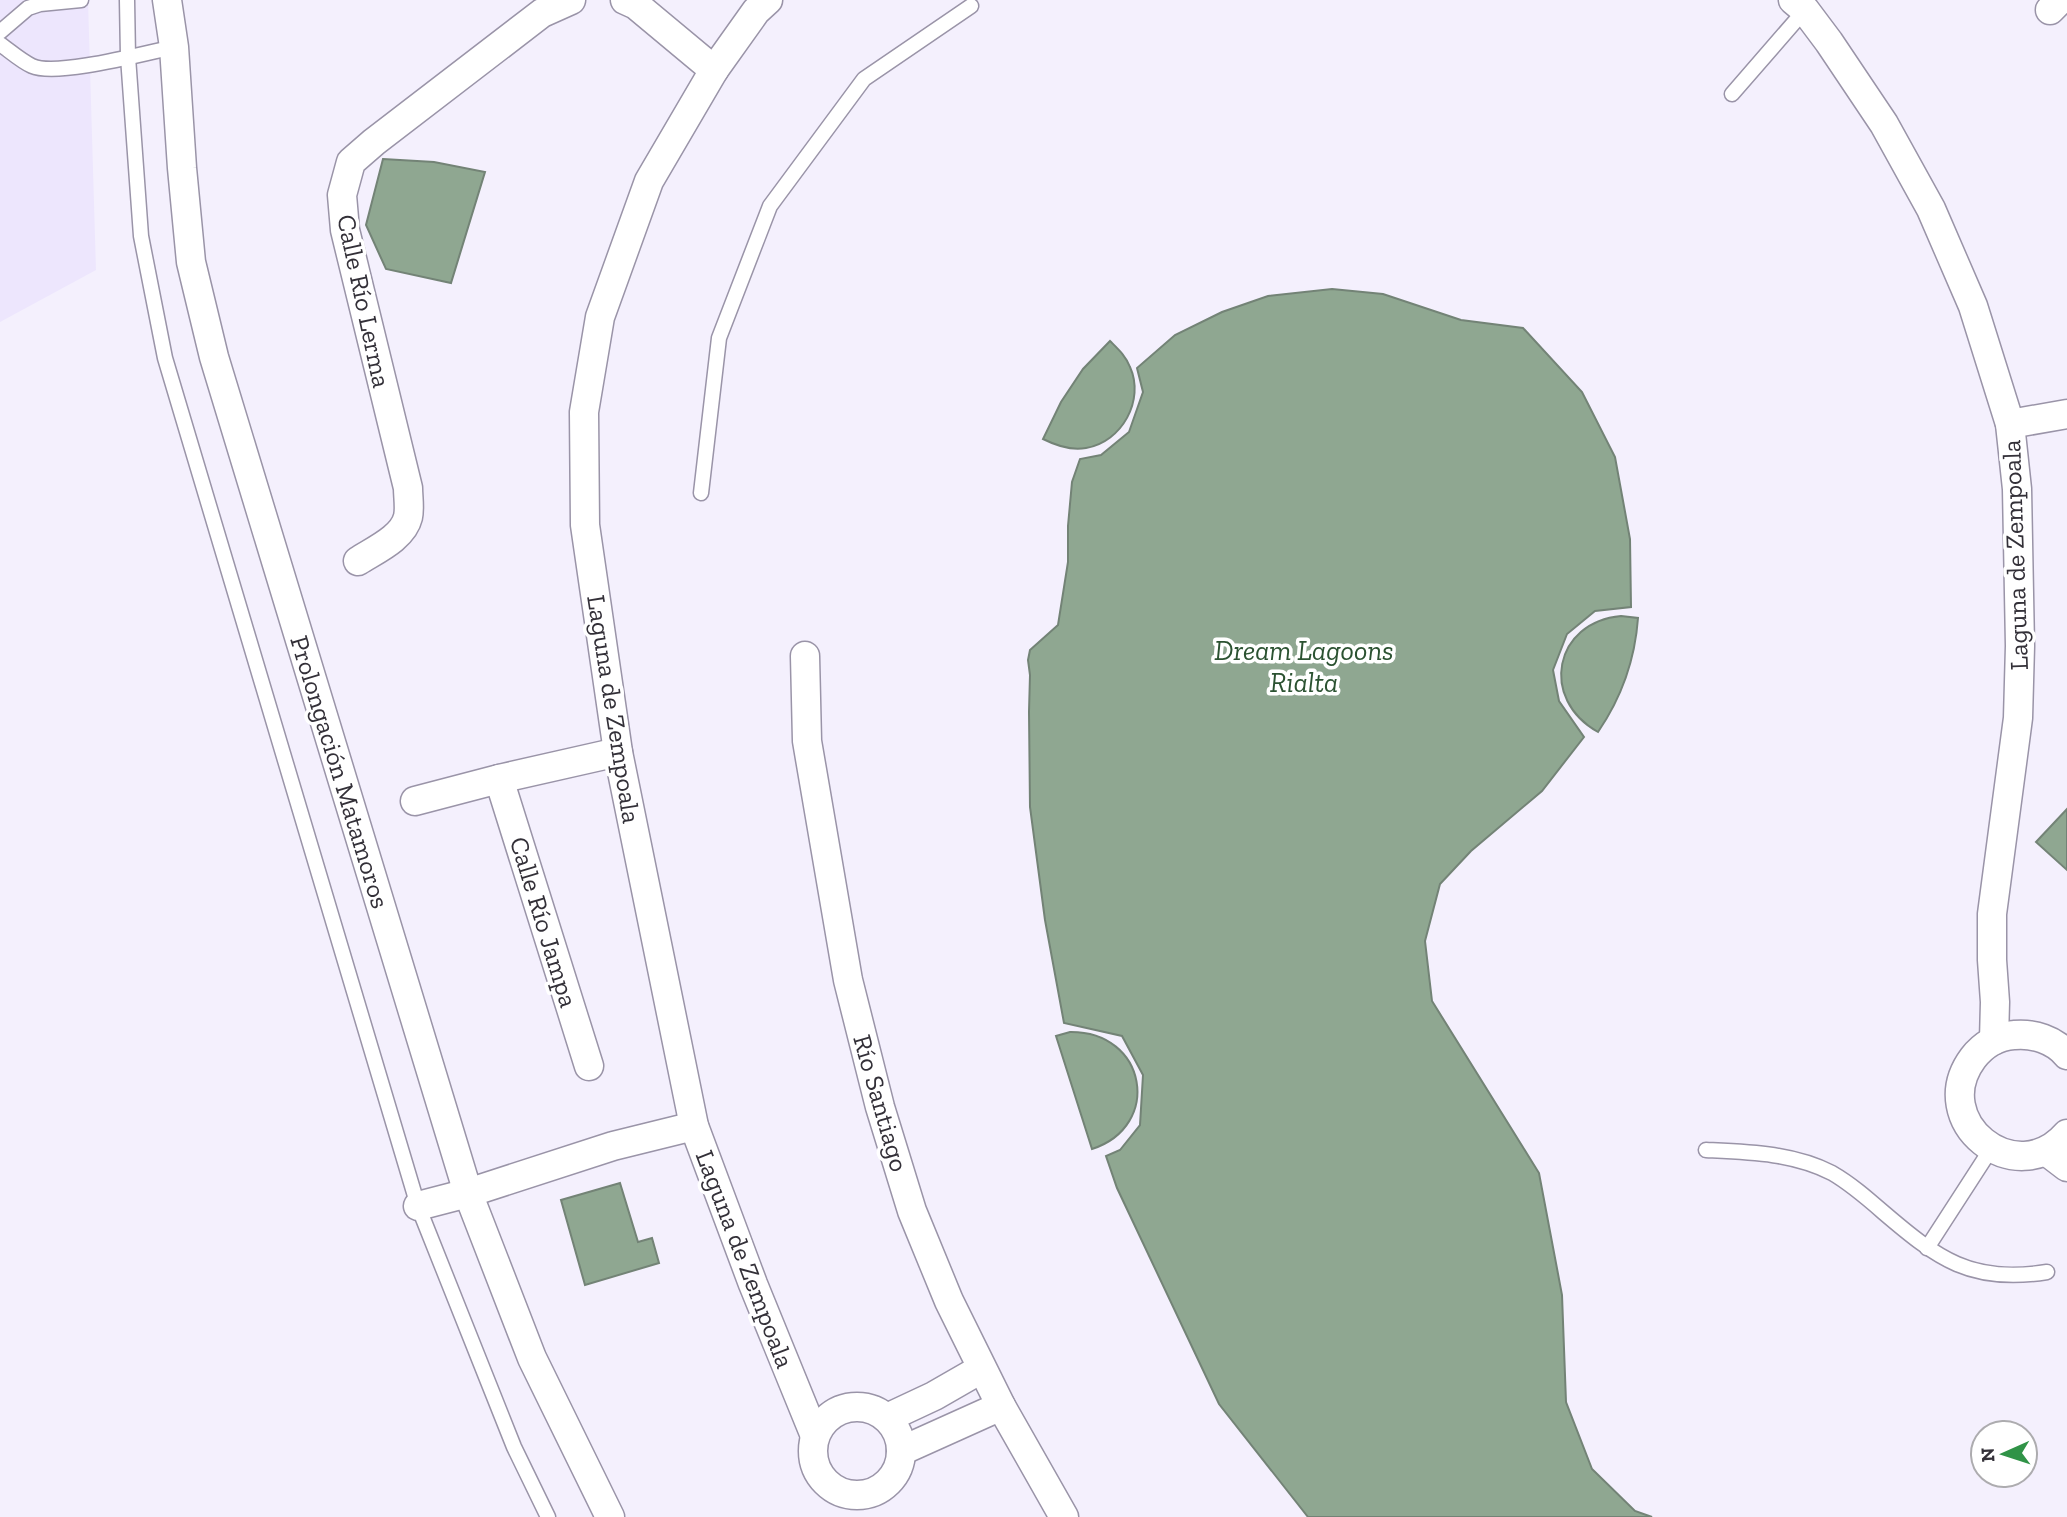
<svg xmlns="http://www.w3.org/2000/svg" width="2067" height="1517" font-family="'Zilla Slab',serif">
  <style>
    .built { fill: #ede6fd }
    .water { fill: #8fa791; stroke: #738376; stroke-width: 2 }
    .lines { fill: none; stroke-linecap: round; stroke-linejoin: round }
    .service-casing { stroke: #9a94a8; stroke-width: 17 }
    .minor-casing { stroke: #9a94a8; stroke-width: 31 }
    .service { stroke: #fff; stroke-width: 14 }
    .minor { stroke: #fff; stroke-width: 28 }
    .labels { text-anchor: middle; dominant-baseline: central; stroke-width: 7; stroke-linejoin: round; paint-order: stroke }
    .street-label { font-size: 26px; fill: #333038; stroke: #fff }
    .water-label { font-size: 28px; font-style: italic; fill: #2b5231; stroke: #fff }
  </style>
  <rect width="100%" height="100%" fill="#f4f0fd"/>
  <polygon class="built" points="0,0 88,0 96,270 0,322"/>
  <g class="water">
    <polygon points="383,159 434,162 485,172 451,283 386,269 366,225"/>
    <polygon points="1332,289 1383,294 1461,320 1523,328 1582,392 1615,457 1630,539 1631,607 1595,611 1567,634 1553,670 1559,701 1584,737 1542,791 1471,851 1440,884 1425,941 1432,1001 1539,1173 1562,1295 1566,1402 1592,1469 1635,1511 1652,1517 1308,1517 1219,1404 1117,1188 1106,1156 1120,1150 1140,1125 1143,1075 1122,1036 1064,1023 1045,920 1030,807 1029,712 1030,675 1028,660 1030,650 1058,625 1068,562 1068,526 1072,482 1080,459 1101,455 1129,432 1143,392 1137,368 1175,335 1222,312 1268,296"/>
    <path d="M1110 341C1118 349 1126 356 1130 367 1145 400 1122 442 1086 448 1071 451 1057 446 1043 439L1061 402 1083 369Z"/>
    <path d="M1621 616 1638 618C1635 660 1622 697 1598 732 1539 699 1554 622 1621 616Z"/>
    <polygon points="2067,809 2067,870 2036,842"/>
    <path d="M1070 1032C1147 1031 1163 1126 1092 1149L1056 1036Z"/>
    <polygon points="620,1183 638,1242 652,1238 659,1263 585,1285 561,1200"/>
  </g>
  <g class="lines">
    <g class="service-casing">
      <g id="service">
        <polyline points="127,0 128,57 141,236 165,358 418,1206 514,1447 548,1517"/>
        <polyline points="0,32 28,8 40,4 81,0"/>
        <path d="M0 44C10 51 21 61 32 66 57 77 145 53 174 47"/>
        <polyline points="1732,94 1805,10"/>
        <polyline points="701,493 719,338 770,206 864,79 971,6"/>
        <path d="M1706 1150C1749 1152 1793 1153 1832 1173 1851 1184 1867 1198 1883 1212 1938 1259 1971 1284 2047 1272"/>
        <polyline points="1927,1248 1991,1149"/>
      </g>
    </g>
    <g class="minor-casing">
      <g id="minor">
        <polyline points="167,0 174,47 182,168 191,262 214,357 468,1193 532,1358 610,1517"/>
        <polyline points="625,0 636,5 714,70"/>
        <polyline points="768,0 756,11 714,70 649,181 600,317 584,412 585,525 618,752 694,1126 753,1284 815,1436"/>
        <polyline points="1793,0 1805,10 1829,42 1884,124 1931,209 1973,306 2010,424 2017,489 2020,646 2018,718 1992,914 1992,960 1995,1002 1994,1040"/>
        <polyline points="2050,10 2060,0"/>
        <polyline points="2010,424 2067,414"/>
        <path d="M358 561C375 550 403 538 408 517 410 508 408 497 408 488L345 230 342 195 351 162 374 142 542 13 571 0"/>
        <polyline points="805,656 807,741 848,980 880,1107 912,1211 949,1301 1001,1406 1064,1517"/>
        <polyline points="499,779 589,1066"/>
        <polyline points="415,801 499,779 618,752"/>
        <path d="M2067 1055C2055 1040 2033 1033 2014 1035 1998 1036 1983 1045 1973 1058 1926 1121 2016 1193 2067 1134"/>
        <polyline points="2046,1151 2067,1167"/>
        <polyline points="418,1206 468,1193 613,1146 694,1126"/>
        <circle cx="857" cy="1451" r="44"/>
        <polyline points="887,1418 934,1396 981,1369"/>
        <polyline points="901,1451 1001,1406"/>
      </g>
    </g>
    <use href="#service" class="service"/>
    <use href="#minor" class="minor"/>
  </g>
  <g class="labels">
    <g class="street-label">
      <text transform="translate(364 301) rotate(78)">Calle Río Lerma</text>
      <text transform="translate(2015 555) rotate(-92)">Laguna de Zempoala</text>
      <text transform="translate(614 709) rotate(81)">Laguna de Zempoala</text>
      <text transform="translate(340 772) rotate(73)">Prolongación Matamoros</text>
      <text transform="translate(544 922) rotate(73)">Calle Río Jampa</text>
      <text transform="translate(881 1103) rotate(74)">Río Santiago</text>
      <text transform="translate(745 1259) rotate(69)">Laguna de Zempoala</text>
    </g>
    <g class="water-label">
      <text x="1304" y="650">Dream Lagoons<tspan x="1304" dy="32">Rialta</tspan></text>
    </g>
  </g>
  <g transform="translate(2004 1454) rotate(267)"><circle r="33" fill="#ffffff" stroke="#adacaf" stroke-width="2"/>
  <path d="M0-5L12 26L0 18L-12 26Z" fill="#309347"/>
  <text y="-10" font-size="19" font-weight="bold" text-anchor="middle" fill="#333038">N</text>
  </g>
</svg>
